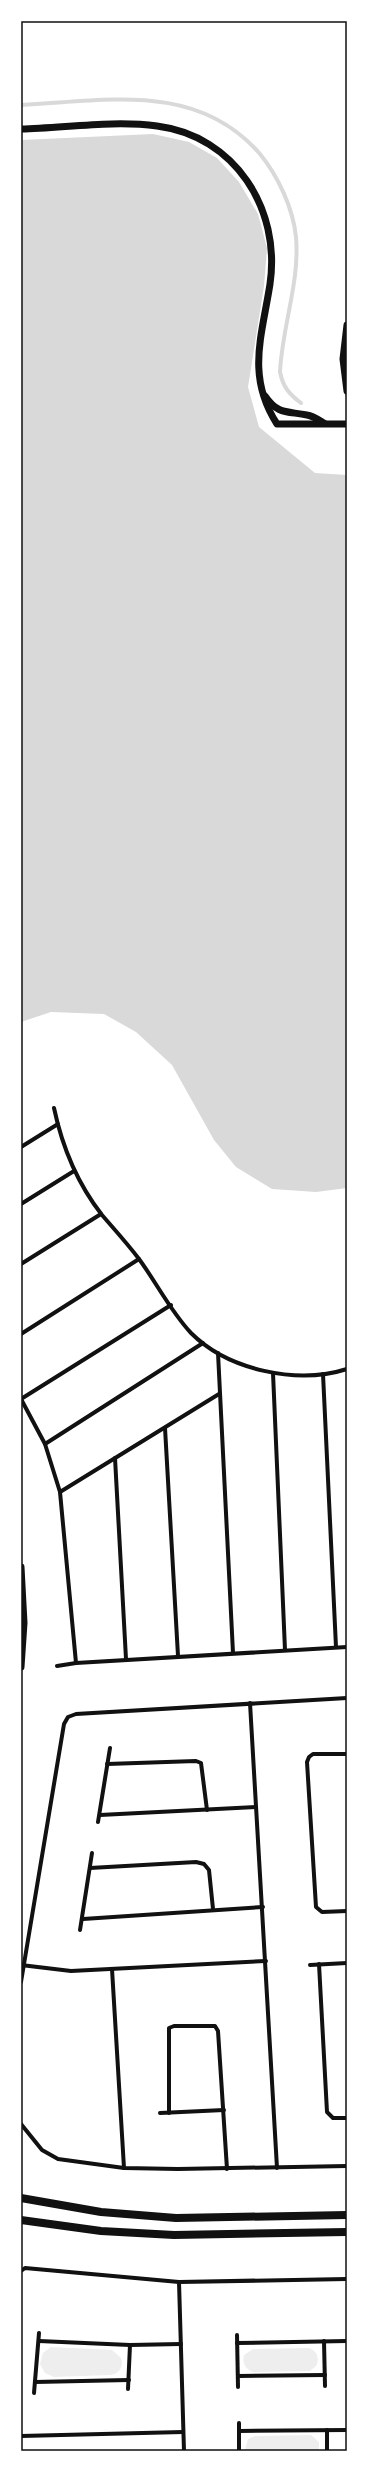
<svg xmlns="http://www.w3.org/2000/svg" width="368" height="2472" font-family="Roboto,sans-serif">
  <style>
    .green { fill: #eee }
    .water { fill: #d9d9d9 }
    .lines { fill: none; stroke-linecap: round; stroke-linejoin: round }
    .stream { stroke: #d9d9d9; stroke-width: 4 }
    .minor { stroke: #111; stroke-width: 4 }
    .tertiary { stroke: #111; stroke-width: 7 }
    .secondary { stroke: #111; stroke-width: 8 }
    .neatline { fill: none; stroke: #111; stroke-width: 1.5 }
  </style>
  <rect width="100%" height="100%" fill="#fff"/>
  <g class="green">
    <path d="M51 2347 112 2350 121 2358C124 2367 119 2374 110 2375L54 2377 45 2373 40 2364 43 2353Z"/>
    <path d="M309 2348C317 2351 320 2358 316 2366L310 2371 253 2372C245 2369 242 2363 244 2355L253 2349Z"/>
    <polygon points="311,2435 319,2442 319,2451 245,2450 248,2439 255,2436"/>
  </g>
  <polygon class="water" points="153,134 189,142 217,158 239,182 258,214 267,248 264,286 248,387 259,427 315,473 347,475 347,1188 316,1192 272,1189 236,1167 214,1140 172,1065 136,1032 104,1014 51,1012 21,1022 21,140"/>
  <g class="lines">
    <path class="stream" d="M21 105C106 101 197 81 260 154 278 176 293 208 296 237 300 282 282 327 280 372 283 387 289 394 301 403"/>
    <g class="minor">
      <path d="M54 1108C62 1146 77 1183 102 1215 114 1229 127 1243 139 1259 156 1282 171 1312 191 1333 228 1370 297 1385 347 1369"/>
      <polyline points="21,1147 58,1124"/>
      <polyline points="21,1204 74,1171"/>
      <polyline points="21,1264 101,1214"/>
      <polyline points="21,1334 139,1259"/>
      <polyline points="218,1353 233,1653"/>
      <polyline points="273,1373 285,1650"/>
      <polyline points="323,1374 336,1647"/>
      <polyline points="165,1428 178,1656"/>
      <polyline points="45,1444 203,1343"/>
      <polyline points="115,1458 126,1659"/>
      <polyline points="60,1492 219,1394"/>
      <polyline points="76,1663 60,1492 45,1444 21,1399 171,1305"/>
      <polyline points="57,1666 76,1663 347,1647"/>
      <polyline points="250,1703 277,2168"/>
      <polyline points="347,1754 313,1754 309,1757 307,1762 316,1907 322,1912 347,1911"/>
      <polyline points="107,1764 196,1761 201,1763 207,1810"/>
      <polyline points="100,1815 256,1807"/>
      <polyline points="98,1822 110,1748"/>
      <polyline points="90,1868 196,1862 204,1864 209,1870 213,1909"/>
      <polyline points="83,1919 263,1907"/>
      <polyline points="80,1930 92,1853"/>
      <polyline points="319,1964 327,2112 333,2118 347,2118"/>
      <polyline points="21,1965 71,1971 266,1961"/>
      <polyline points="310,1965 347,1963"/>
      <polyline points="112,1969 124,2168"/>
      <polyline points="21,1982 64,1724 68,1717 76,1714 347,1698"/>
      <polyline points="160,2113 224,2110"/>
      <polyline points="169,2113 169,2028 174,2026 215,2026 218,2031 227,2169"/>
      <polyline points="21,2124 42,2150 58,2159 124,2168 178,2169 347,2166"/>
      <polyline points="21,2271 25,2268 179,2282 347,2279"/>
      <polyline points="179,2282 184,2451"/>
      <polyline points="237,2335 238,2387"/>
      <polyline points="39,2341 130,2345 181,2344"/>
      <polyline points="324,2341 325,2386"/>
      <polyline points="237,2343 347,2341"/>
      <polyline points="238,2376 325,2375"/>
      <polyline points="35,2382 129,2380"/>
      <polyline points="128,2389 130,2345"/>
      <polyline points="34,2393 39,2333"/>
      <polyline points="239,2423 239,2451"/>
      <polyline points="327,2430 327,2451"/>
      <polyline points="239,2431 347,2430"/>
      <polyline points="21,2436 183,2432"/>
    </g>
    <g class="tertiary">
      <path d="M21 129C65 128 113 120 157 126 235 136 281 209 270 284 262 336 246 376 277 424H347"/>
      <polyline points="347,325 343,359 347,391"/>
      <path d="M265 396C278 415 287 411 307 415 313 416 319 420 324 423"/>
      <polyline points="21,1567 24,1623 21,1667"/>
    </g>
    <g class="secondary">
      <polyline points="21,2198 101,2212 176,2218 347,2215"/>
      <polyline points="21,2220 101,2231 174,2235 347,2232"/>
    </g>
  </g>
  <rect width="368" height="2472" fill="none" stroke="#ffffff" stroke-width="44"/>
  <rect x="22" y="22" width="324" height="2428" class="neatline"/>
</svg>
